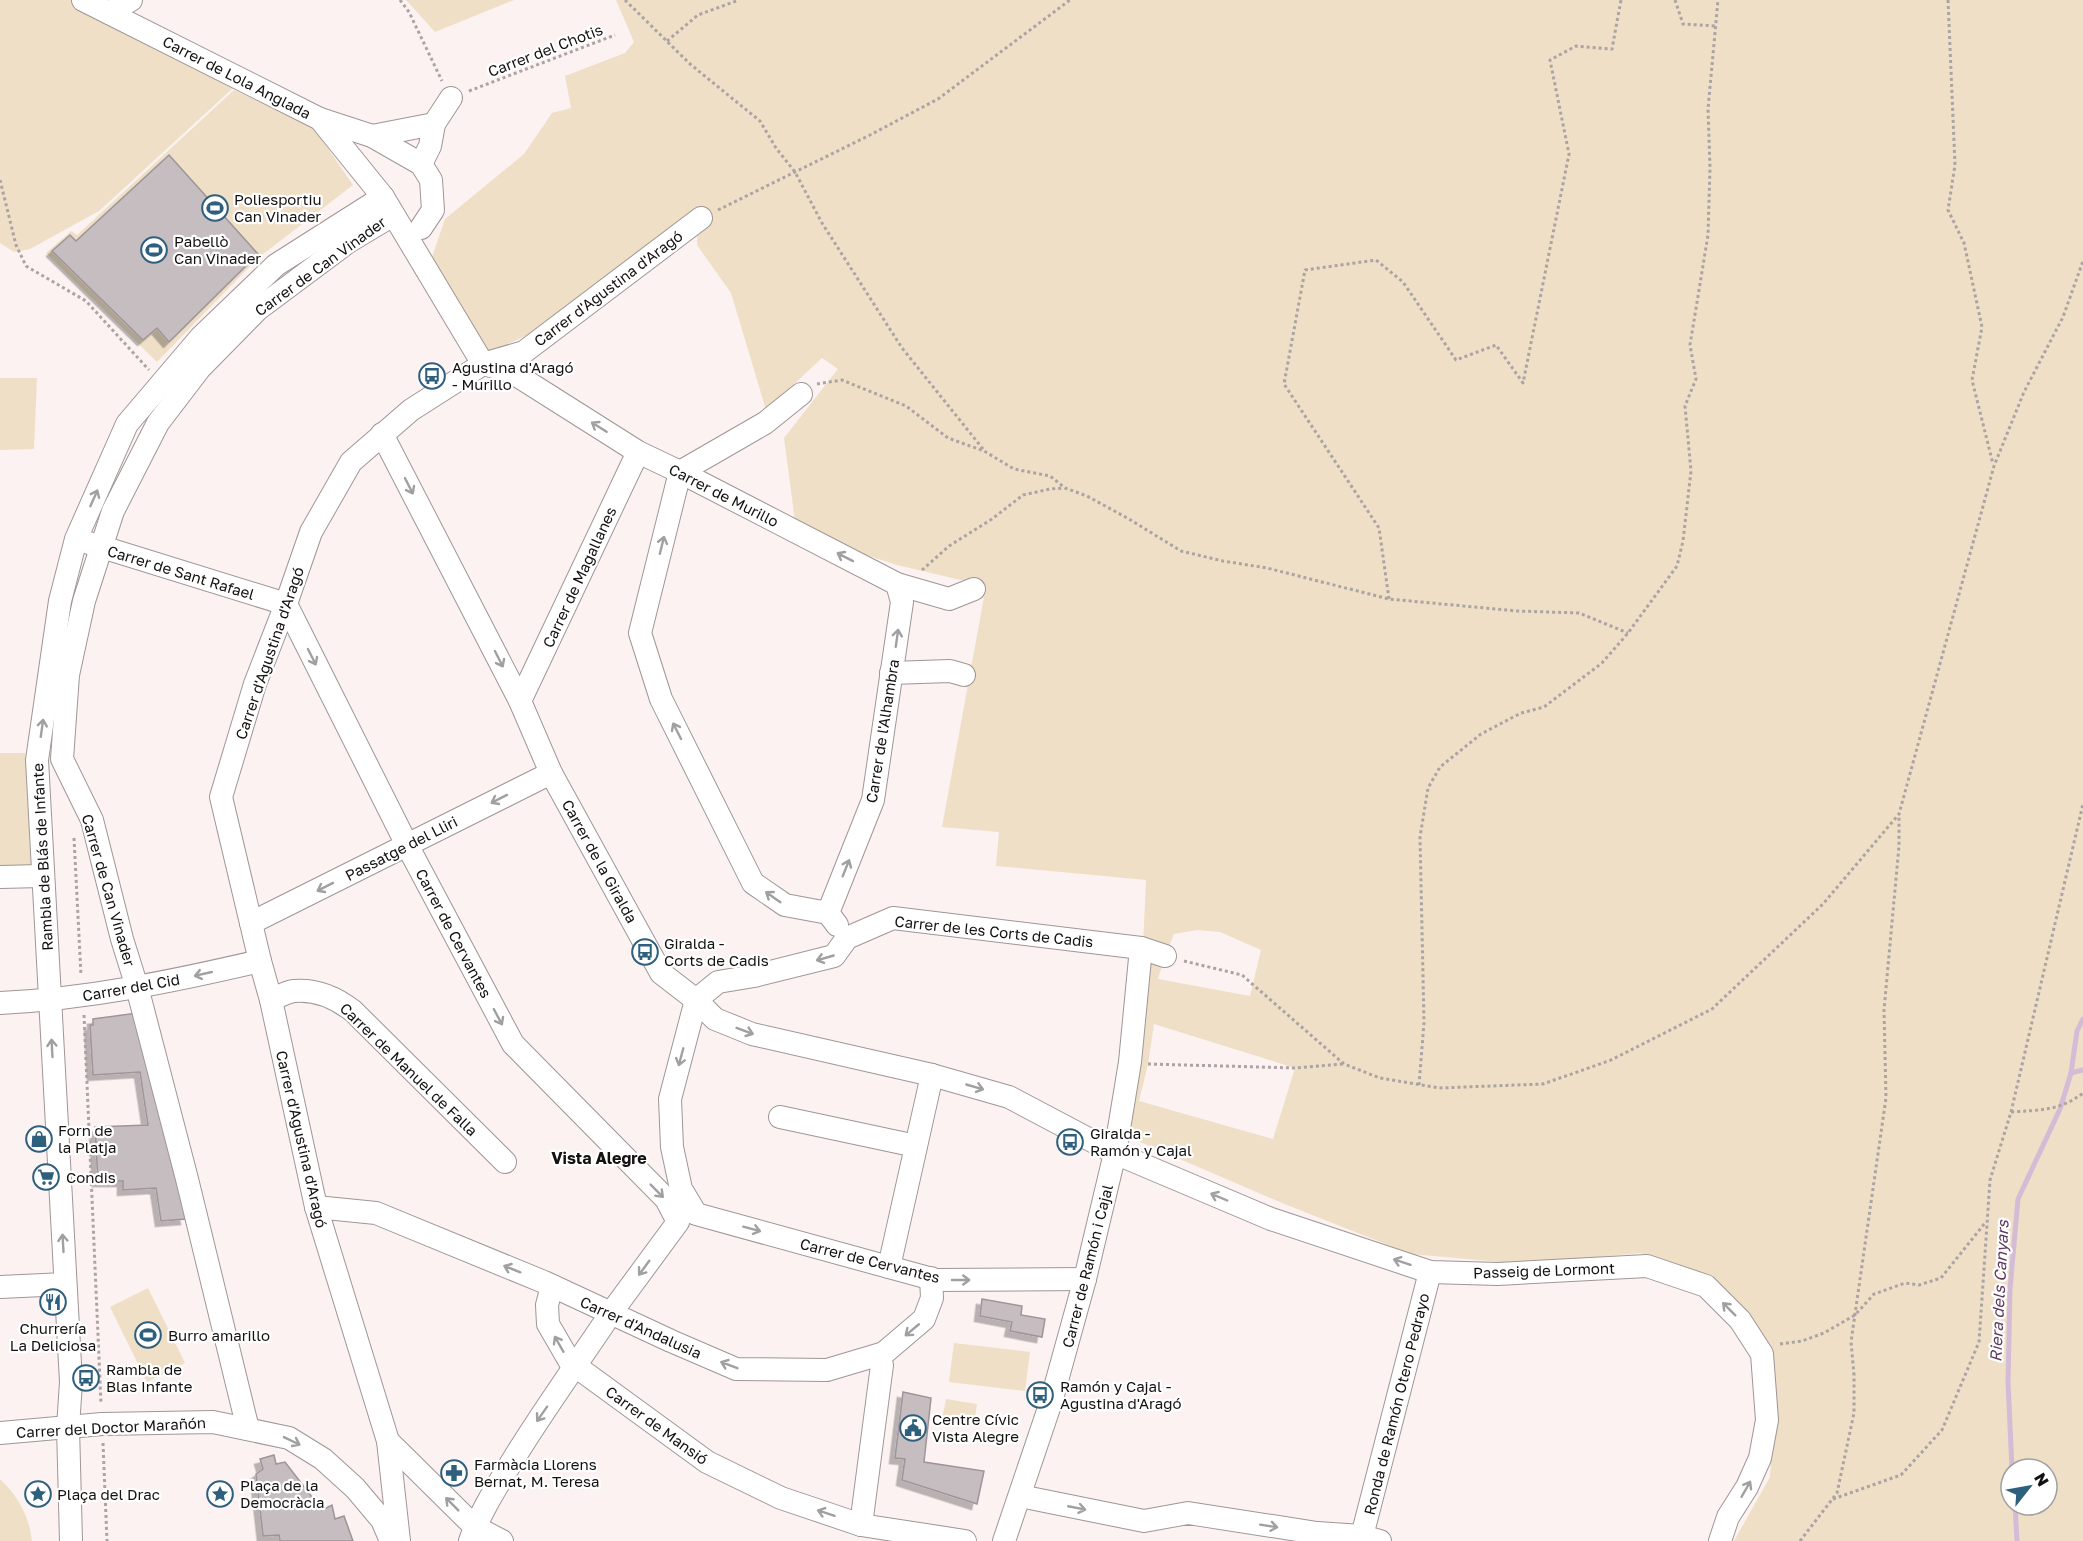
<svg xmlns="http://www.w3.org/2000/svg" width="2083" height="1541" font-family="'Golos Text',sans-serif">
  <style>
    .green { fill: #eedfc6; fill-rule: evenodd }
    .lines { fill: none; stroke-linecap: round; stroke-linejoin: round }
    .stream { stroke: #d5bcd6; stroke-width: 5 }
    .building { fill: #c6bdc0; stroke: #9e9598; stroke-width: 1.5; filter: url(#shadow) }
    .minor-casing { stroke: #9f9695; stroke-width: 24 }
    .path { stroke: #aca4a4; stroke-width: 3; stroke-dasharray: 3 3; stroke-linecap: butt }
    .minor { stroke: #fff; stroke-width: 22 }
    .oneway { stroke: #a1a0a0 }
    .labels { text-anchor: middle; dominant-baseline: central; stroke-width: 4.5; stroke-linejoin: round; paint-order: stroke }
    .street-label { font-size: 15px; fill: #141111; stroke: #fff }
    .poi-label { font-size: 15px; fill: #141111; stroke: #fff; text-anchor: start }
    .neighbourhood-label { font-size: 16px; font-weight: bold; fill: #141111; stroke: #fff }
    .water-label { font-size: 16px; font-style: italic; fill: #5e3b61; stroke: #fff }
  </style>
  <defs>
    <filter id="shadow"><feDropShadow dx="-5.5" dy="5.5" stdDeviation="0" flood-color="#0004"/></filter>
  </defs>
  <rect width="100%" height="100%" fill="#fcf2f1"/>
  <g class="green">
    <polygon points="0,0 85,0 233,88 99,211 30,249 14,252 0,243"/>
    <polygon points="406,0 514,0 435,32"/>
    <path d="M616 0H2083V1541H1734L1770 1477 1775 1392 1769 1348 1714 1279 1640 1253 1523 1264 1411 1254 1282 1203 1131 1138 1140 1014 1146 880 996 866 999 832 942 827 986 586 897 565 851 550 795 521 784 438 838 369 822 358 766 410 731 293 697 245 699 206 547 326 488 353 427 272 445 219 524 154 552 113 571 108 565 76 625 53 634 42ZM1197 930 1220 932 1261 950 1250 996 1158 979 1165 956 1174 934ZM1154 1024 1295 1068 1273 1139 1139 1101 1148 1064ZM2011 1469H2047V1505H2011Z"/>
    <polygon points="234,90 313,127 353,185 258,258 157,362 46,253 71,231 77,235"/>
    <polygon points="0,378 37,378 34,449 0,450"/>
    <polygon points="0,753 25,753 31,865 0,865"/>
    <polygon points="148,1288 185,1363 147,1382 110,1307"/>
    <polygon points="954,1343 1030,1352 1025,1391 949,1382"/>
    <polygon points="946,1399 977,1404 974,1424 942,1419"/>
    <path d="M0 1479C18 1496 29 1516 32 1541H0Z"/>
  </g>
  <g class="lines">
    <g class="stream">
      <polyline points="2071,1073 2083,1070"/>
      <polyline points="2012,1469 2008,1382 2010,1289 2018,1199 2060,1109 2071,1073 2077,1031 2083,1019"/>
      <polyline points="2015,1505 2017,1541"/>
    </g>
  </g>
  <g class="building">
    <polygon points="169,155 258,254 169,342 157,328 143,340 52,251 70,235 76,241"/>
    <polygon points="137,1013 186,1219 161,1221 156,1188 123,1190 123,1181 98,1181 95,1127 148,1125 140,1072 93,1075 90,1025 93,1025 93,1019"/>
    <polygon points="982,1299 1022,1306 1021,1315 1045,1319 1042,1337 1010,1331 1012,1322 980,1316"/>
    <polygon points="903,1392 931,1398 924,1462 984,1471 977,1504 902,1480 905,1459 895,1458"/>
    <polygon points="274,1455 276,1464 285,1462 322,1510 332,1505 335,1519 344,1516 353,1541 280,1541 279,1535 263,1536 256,1474 263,1469 260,1459"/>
  </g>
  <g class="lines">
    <g class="minor-casing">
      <g id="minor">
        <polyline points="83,0 320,119 383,197 483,364"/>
        <polyline points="109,13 131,0"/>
        <polyline points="320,119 372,136 421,164 431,180 433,210 421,228"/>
        <polyline points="372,136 434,124"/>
        <polyline points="421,164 430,146 434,124 451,98"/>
        <polyline points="483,364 510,371 638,452 680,472 897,584 949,599 974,589"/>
        <polyline points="801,394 765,423 680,472 640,633 661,699 753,883 785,905 828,913"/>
        <polyline points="382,434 520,701 551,773 661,973 696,1000 715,1019 752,1034 932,1075 1009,1097 1115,1153 1271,1219 1430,1272 1498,1274 1647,1266 1706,1286 1740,1320 1762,1354 1767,1420 1760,1458 1747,1487 1728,1517 1720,1541"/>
        <polyline points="89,543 286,604 407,845 513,1044 666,1199 678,1222 611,1313"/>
        <polyline points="891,673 950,671 964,675"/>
        <polyline points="520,701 638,452"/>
        <polyline points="0,877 42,876"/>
        <polyline points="251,923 551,773"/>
        <polyline points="837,925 828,913 873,800 902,602 897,584"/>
        <path d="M271 1000C278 997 286 992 294 991 316 989 335 997 353 1011L505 1162"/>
        <path d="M0 1003C88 999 174 981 260 961"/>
        <polyline points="780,1117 916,1146"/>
        <polyline points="316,1207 376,1213 544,1282 671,1341 736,1369 827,1370 884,1353 924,1319 932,1298 931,1278"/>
        <polyline points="889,1267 932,1075"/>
        <polyline points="1085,1279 936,1280 696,1214 681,1189 672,1147 670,1099 696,1000 718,982 754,976 834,956 847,938 893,918 1141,948 1165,956"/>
        <polyline points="552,1286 547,1305 548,1324 570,1362 707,1462 781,1498 861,1525 965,1541"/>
        <polyline points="0,1287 65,1284"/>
        <polyline points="248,1429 187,1179 137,987 122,939 92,820 62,759 68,675 84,601 113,511 158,423 200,368 257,310 348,242 393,215"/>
        <polyline points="0,1433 102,1424 213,1422 289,1438 323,1459 355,1488 382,1520 391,1541"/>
        <polyline points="388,1441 475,1527 502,1541"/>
        <polyline points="1020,1496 1144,1521 1188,1513 1317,1533 1362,1536 1380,1541"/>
        <polyline points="861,1525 882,1365"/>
        <polyline points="1362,1536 1430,1272"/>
        <polyline points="71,1541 68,1427 71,1382 37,760 60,601 76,539 127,424 201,337 276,265 383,197"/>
        <polyline points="399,1541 388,1441 316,1207 271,1000 260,961 221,797 255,684 286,604 311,532 351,462 411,410 483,364 524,352 701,218"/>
        <path d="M470 1541C479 1515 494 1491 508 1468 538 1418 572 1371 605 1322"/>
        <polyline points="1004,1541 1051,1402 1085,1279 1115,1153 1130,1062 1141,948"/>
      </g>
    </g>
    <g class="path">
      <polyline points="400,0 409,12 442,81"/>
      <polyline points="625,0 690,64 760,121 776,148 795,172 822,223 902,348 983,449"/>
      <polyline points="1675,0 1683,24 1716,26"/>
      <polyline points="1948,0 1955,165 1948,210 1964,243 1982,327 1972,380 1993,464"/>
      <polyline points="667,41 698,15 739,0"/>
      <polyline points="469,91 615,35"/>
      <polyline points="0,180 16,245 26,266 86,301 149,370"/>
      <polyline points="718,210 870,135 938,99 1070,0"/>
      <polyline points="817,384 842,380 906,406 948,438 984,451 1014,469 1050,476 1065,488 1087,496 1129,519 1181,551 1223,561 1267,568 1389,599 1517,611 1579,613 1628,633"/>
      <polyline points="922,570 949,546 992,519 1023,495 1050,489 1064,488"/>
      <polyline points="1389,599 1379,528 1284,384 1305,270 1376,260 1403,282 1456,360 1496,345 1523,383 1569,154 1550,60 1576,46 1612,49 1621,0"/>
      <polyline points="74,838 81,975"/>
      <polyline points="1184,961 1242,975 1344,1064 1380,1078 1439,1088 1543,1084 1611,1060 1712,1009 1823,904 1899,814 1994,466 2024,392 2063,317 2083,261"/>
      <polyline points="84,1015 101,1404"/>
      <polyline points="1148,1064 1296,1068 1344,1064"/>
      <polyline points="1419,1085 1424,1023 1420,837 1428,788 1440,767 1481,734 1521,713 1544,707 1602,663 1628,633 1677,566 1683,541 1691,471 1685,406 1696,379 1690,345 1708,235 1710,168 1708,109 1718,0"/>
      <path d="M2011 1112C2039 1110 2060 1111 2083 1093"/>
      <polyline points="1780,1344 1802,1341 1824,1333 1855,1315 1874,1294 1905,1283 1919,1285 1941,1278 1985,1223"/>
      <polyline points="103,1443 107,1541"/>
      <polyline points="1833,1499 1901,1475 1942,1430 1979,1342 1990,1180 2011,1112 2083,804"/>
      <polyline points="1800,1541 1837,1493 1854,1413 1854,1375 1851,1342 1886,1098 1884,1010 1899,846 1899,814"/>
    </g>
    <use href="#minor" class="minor"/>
  </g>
  <defs><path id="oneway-shaft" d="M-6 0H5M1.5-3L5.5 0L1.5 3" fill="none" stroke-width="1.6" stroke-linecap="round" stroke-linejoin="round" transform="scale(1.5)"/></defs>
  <g class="oneway">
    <use href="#oneway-shaft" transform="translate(599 427) rotate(-148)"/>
    <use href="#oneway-shaft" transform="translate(409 486) rotate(63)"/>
    <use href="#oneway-shaft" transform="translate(94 498) rotate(-66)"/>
    <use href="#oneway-shaft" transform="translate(662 545) rotate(-76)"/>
    <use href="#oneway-shaft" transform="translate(845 557) rotate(-153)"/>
    <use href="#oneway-shaft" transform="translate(897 638) rotate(-82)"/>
    <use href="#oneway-shaft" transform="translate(312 657) rotate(63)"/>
    <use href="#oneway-shaft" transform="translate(499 659) rotate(63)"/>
    <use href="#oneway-shaft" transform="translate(42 728) rotate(-82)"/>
    <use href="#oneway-shaft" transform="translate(677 731) rotate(-117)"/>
    <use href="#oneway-shaft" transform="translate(499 799) rotate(153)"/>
    <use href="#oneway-shaft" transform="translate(846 868) rotate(-68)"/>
    <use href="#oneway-shaft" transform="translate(325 887) rotate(153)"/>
    <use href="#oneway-shaft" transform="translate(773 897) rotate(-145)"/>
    <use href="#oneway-shaft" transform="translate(825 958) rotate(164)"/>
    <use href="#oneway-shaft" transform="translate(203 974) rotate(167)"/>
    <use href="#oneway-shaft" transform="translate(498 1017) rotate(62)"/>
    <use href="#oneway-shaft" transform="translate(745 1031) rotate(20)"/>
    <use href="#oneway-shaft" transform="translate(52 1048) rotate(-93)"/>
    <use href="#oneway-shaft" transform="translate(681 1057) rotate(105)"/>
    <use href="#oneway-shaft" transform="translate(975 1087) rotate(16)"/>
    <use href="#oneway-shaft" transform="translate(657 1191) rotate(45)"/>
    <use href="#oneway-shaft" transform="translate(1219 1197) rotate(-157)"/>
    <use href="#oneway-shaft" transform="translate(752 1229) rotate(15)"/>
    <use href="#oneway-shaft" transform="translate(63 1243) rotate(-93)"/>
    <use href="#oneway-shaft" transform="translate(1402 1262) rotate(-162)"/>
    <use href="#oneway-shaft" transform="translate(644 1268) rotate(126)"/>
    <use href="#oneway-shaft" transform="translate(512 1269) rotate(-158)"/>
    <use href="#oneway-shaft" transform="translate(961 1280)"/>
    <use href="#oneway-shaft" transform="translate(1729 1309) rotate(-135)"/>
    <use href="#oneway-shaft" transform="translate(912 1330) rotate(140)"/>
    <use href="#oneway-shaft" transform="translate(559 1344) rotate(-120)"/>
    <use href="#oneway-shaft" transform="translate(729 1365) rotate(-159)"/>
    <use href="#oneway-shaft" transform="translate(542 1414) rotate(125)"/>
    <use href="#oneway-shaft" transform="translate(292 1441) rotate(26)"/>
    <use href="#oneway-shaft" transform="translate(1746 1489) rotate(-60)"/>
    <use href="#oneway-shaft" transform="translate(452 1504) rotate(-135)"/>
    <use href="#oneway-shaft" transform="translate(1077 1508) rotate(11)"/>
    <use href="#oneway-shaft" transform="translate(826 1513) rotate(-162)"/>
    <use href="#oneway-shaft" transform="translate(1269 1526) rotate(9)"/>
  </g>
  <defs>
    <g id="stadium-ring" transform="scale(1.35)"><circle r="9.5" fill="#fff" stroke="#2e5f7d" stroke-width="1.5"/><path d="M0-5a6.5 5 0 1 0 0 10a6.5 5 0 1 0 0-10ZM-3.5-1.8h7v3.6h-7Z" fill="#2e5f7d"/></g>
    <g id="bus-ring" transform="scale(1.35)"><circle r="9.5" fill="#fff" stroke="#2e5f7d" stroke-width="1.5"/><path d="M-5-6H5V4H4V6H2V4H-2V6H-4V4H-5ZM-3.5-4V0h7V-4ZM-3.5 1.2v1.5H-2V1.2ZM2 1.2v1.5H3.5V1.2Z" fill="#2e5f7d"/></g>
    <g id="shop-ring" transform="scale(1.35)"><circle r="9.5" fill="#fff" stroke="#2e5f7d" stroke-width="1.5"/><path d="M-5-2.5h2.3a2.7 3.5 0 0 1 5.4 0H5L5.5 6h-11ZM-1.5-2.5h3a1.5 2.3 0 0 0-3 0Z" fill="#2e5f7d"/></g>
    <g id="supermarket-ring" transform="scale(1.35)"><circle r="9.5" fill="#fff" stroke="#2e5f7d" stroke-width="1.5"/><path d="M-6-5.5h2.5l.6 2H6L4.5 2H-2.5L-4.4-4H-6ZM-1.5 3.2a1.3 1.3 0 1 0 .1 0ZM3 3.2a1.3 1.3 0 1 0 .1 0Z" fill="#2e5f7d"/></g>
    <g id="restaurant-ring" transform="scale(1.35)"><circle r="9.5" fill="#fff" stroke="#2e5f7d" stroke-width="1.5"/><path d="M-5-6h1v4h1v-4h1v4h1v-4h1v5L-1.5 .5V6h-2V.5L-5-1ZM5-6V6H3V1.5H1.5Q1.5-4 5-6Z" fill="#2e5f7d"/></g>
    <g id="civic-ring" transform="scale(1.35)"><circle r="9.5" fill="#fff" stroke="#2e5f7d" stroke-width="1.5"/><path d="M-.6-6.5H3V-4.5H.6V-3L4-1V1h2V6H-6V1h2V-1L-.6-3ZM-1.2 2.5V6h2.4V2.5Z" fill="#2e5f7d"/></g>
    <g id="pharmacy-ring" transform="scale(1.35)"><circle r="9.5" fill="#fff" stroke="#2e5f7d" stroke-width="1.5"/><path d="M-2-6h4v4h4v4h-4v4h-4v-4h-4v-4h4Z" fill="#2e5f7d"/></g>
    <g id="sight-ring" transform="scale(1.35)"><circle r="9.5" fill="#fff" stroke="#2e5f7d" stroke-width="1.5"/><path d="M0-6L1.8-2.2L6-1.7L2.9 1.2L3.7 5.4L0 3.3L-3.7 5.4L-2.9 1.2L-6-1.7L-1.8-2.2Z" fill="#2e5f7d"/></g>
  </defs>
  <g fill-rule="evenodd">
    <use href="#stadium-ring" x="215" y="208"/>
    <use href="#stadium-ring" x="154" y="250"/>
    <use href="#bus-ring" x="432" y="376"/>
    <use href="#bus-ring" x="645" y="952"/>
    <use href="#shop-ring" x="39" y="1139"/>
    <use href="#bus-ring" x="1070" y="1142"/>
    <use href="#supermarket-ring" x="46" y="1177"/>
    <use href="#restaurant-ring" x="53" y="1302"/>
    <use href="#stadium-ring" x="148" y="1335"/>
    <use href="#bus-ring" x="86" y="1378"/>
    <use href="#bus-ring" x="1040" y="1395"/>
    <use href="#civic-ring" x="913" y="1428"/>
    <use href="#pharmacy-ring" x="454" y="1473"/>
    <use href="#sight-ring" x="38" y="1494"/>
    <use href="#sight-ring" x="220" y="1494"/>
  </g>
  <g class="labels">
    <g class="street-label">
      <text transform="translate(545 50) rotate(-21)">Carrer del Chotis</text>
      <text transform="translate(237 77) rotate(27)">Carrer de Lola Anglada</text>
      <text transform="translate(320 266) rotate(-36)">Carrer de Can Vinader</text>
      <text transform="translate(608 288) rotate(-37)">Carrer d'Agustina d'Aragó</text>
      <text transform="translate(724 495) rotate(27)">Carrer de Murillo</text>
      <text transform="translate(181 572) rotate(17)">Carrer de Sant Rafael</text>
      <text transform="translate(579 577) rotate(-65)">Carrer de Magallanes</text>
      <text transform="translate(269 653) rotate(-71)">Carrer d'Agustina d'Aragó</text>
      <text transform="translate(882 731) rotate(-81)">Carrer de l'Alhambra</text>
      <text transform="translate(401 848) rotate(-27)">Passatge del Lliri</text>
      <text transform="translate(42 857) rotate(-93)">Rambla de Blás de Infante</text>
      <text transform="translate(600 861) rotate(61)">Carrer de la Giralda</text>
      <text transform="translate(109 890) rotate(74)">Carrer de Can Vinader</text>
      <text transform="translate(994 931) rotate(6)">Carrer de les Corts de Cadis</text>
      <text transform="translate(454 933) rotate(62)">Carrer de Cervantes</text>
      <text transform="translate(131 987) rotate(-10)">Carrer del Cid</text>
      <text transform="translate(409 1069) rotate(44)">Carrer de Manuel de Falla</text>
      <text transform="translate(302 1139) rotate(77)">Carrer d'Agustina d'Aragó</text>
      <text transform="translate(870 1260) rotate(14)">Carrer de Cervantes</text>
      <text transform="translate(1087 1266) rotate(-76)">Carrer de Ramón i Cajal</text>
      <text transform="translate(1544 1270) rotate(-2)">Passeig de Lormont</text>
      <text transform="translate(641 1327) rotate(24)">Carrer d'Andalusia</text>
      <text transform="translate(1396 1404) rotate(-76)">Ronda de Ramón Otero Pedrayo</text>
      <text transform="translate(657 1425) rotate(36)">Carrer de Mansió</text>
      <text transform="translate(111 1427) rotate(-3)">Carrer del Doctor Marañón</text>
    </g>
    <g class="poi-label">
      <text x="234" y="199">Poliesportiu<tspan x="234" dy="17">Can Vinader</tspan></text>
      <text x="174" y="241">Pabellò<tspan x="174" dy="17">Can Vinader</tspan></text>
      <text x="452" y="367">Agustina d'Aragó<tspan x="452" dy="17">- Murillo</tspan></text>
      <text x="664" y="943">Giralda -<tspan x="664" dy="17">Corts de Cadis</tspan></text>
      <text x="58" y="1130">Forn de<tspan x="58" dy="17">la Platja</tspan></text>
      <text x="1090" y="1133">Giralda -<tspan x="1090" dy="17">Ramón y Cajal</tspan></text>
      <text x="66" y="1177">Condis</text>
      <text x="53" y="1328" text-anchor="middle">Churrería<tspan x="53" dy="17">La Deliciosa</tspan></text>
      <text x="168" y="1335">Burro amarillo</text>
      <text x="106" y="1369">Rambla de<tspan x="106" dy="17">Blas Infante</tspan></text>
      <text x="1060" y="1386">Ramón y Cajal -<tspan x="1060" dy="17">Agustina d'Aragó</tspan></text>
      <text x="932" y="1419">Centre Cívic<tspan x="932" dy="17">Vista Alegre</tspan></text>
      <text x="474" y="1464">Farmàcia Llorens<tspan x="474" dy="17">Bernat, M. Teresa</tspan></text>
      <text x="240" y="1485">Plaça de la<tspan x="240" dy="17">Democràcia</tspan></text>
      <text x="57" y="1494">Plaça del Drac</text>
    </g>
    <g class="neighbourhood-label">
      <text x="599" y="1158">Vista Alegre</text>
    </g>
    <g class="water-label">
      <text transform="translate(1999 1291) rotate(-87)">Riera dels Canyars</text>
    </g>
  </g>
  <g transform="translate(2029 1487) rotate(59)"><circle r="28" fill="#ffffff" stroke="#a1a0a0" stroke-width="1.5"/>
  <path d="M0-4.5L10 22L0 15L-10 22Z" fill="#2e5f7d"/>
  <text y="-9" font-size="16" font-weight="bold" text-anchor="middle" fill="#141111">N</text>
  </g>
</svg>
